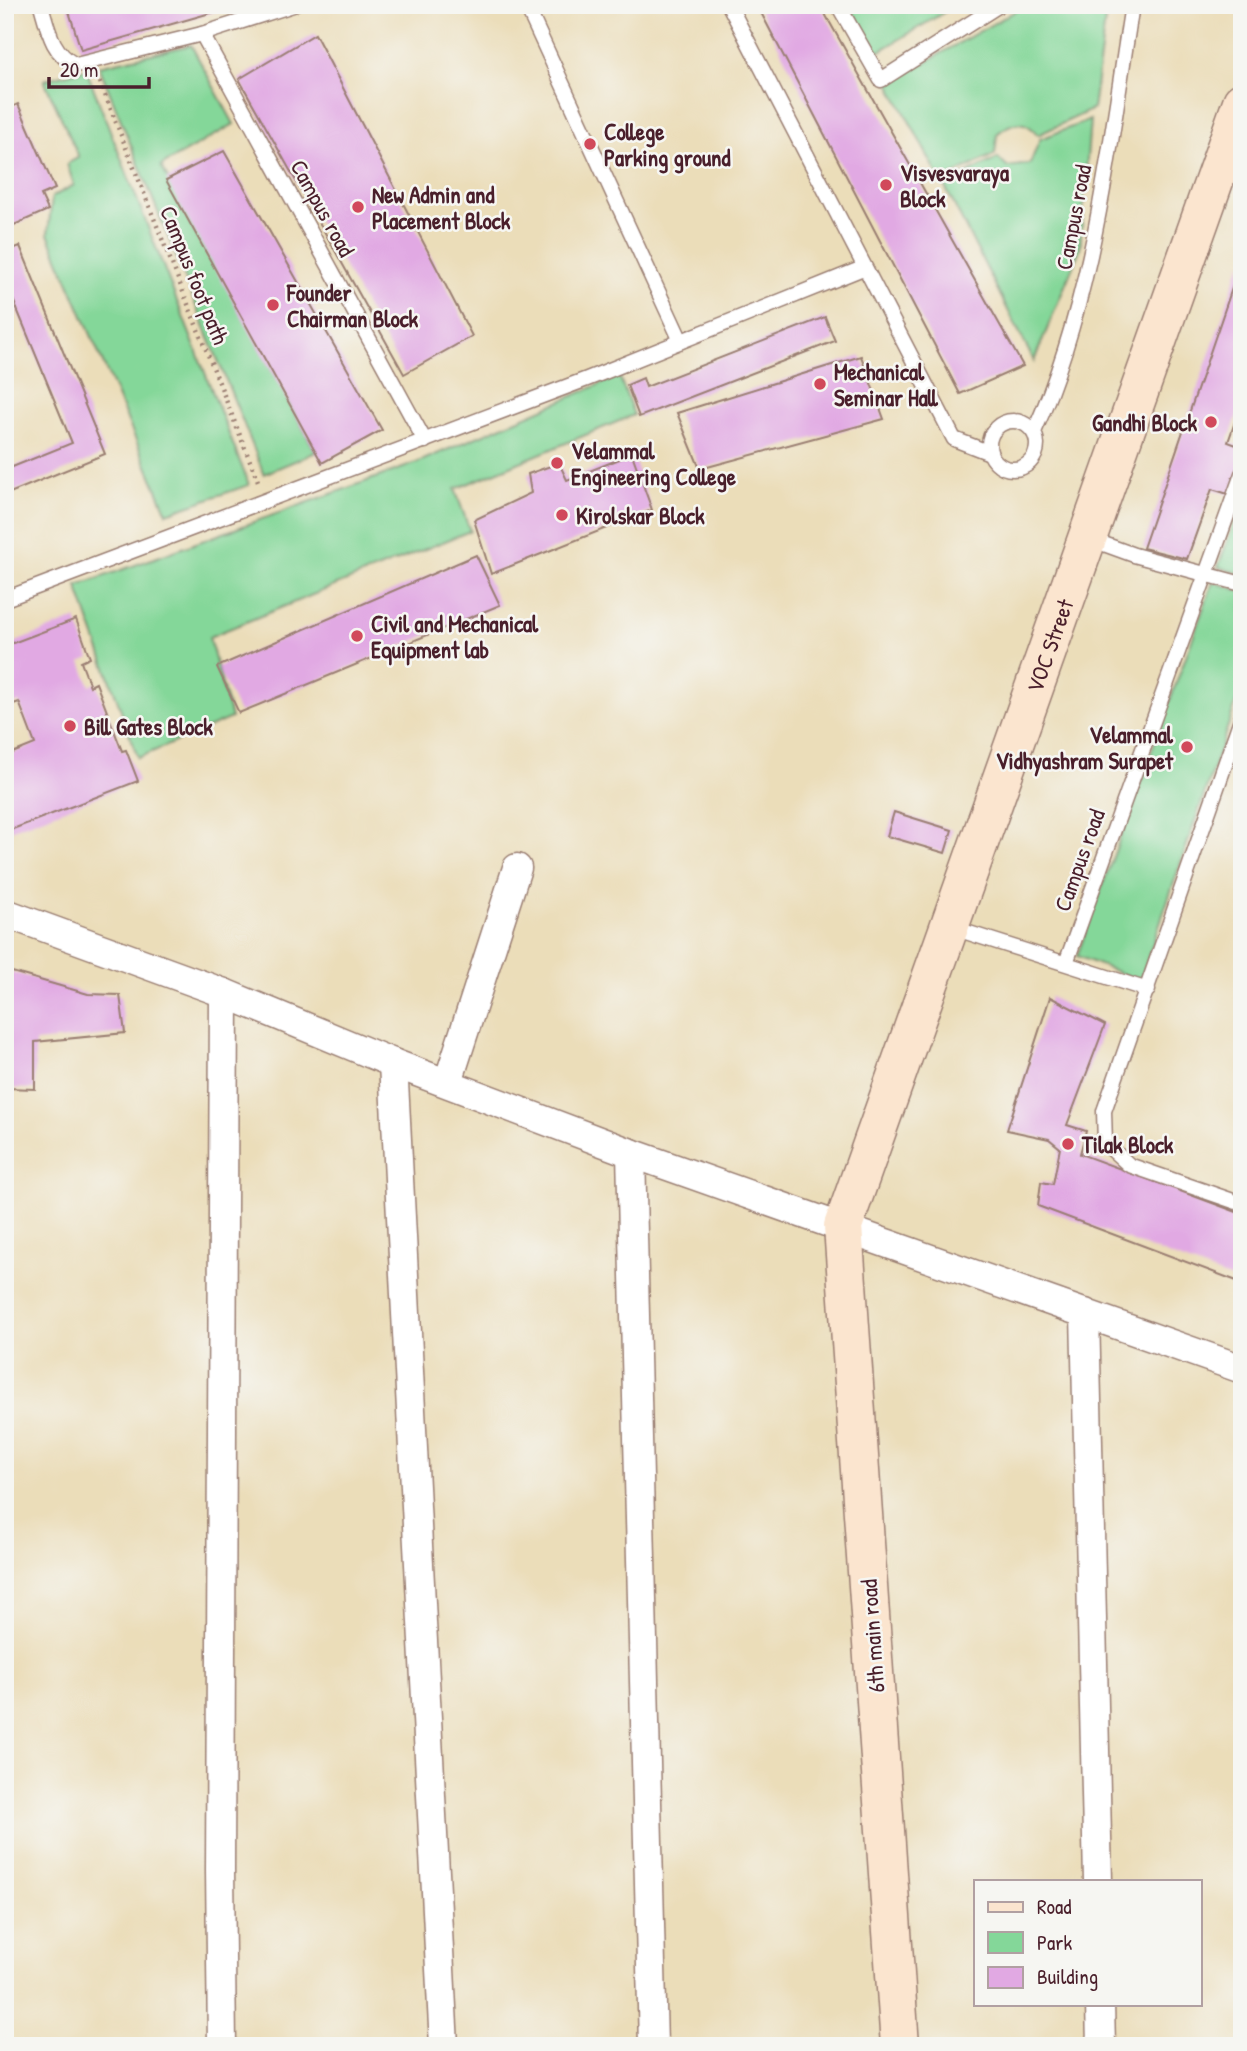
<svg xmlns="http://www.w3.org/2000/svg" width="1247" height="2051" font-family="'Patrick Hand',sans-serif">
  <style>
    .green { fill: #84d799; stroke: #677b62; stroke-width: 2 }
    .building { fill: #e1a9e3 }
    .lines { fill: none; stroke-linecap: round; stroke-linejoin: round }
    .lane-casing { stroke: #9a7e72; stroke-width: 17 }
    .street-casing { stroke: #9a7e72; stroke-width: 31 }
    .secondary-casing { stroke: #9a7e72; stroke-width: 41 }
    .path { stroke: #9a7e72; stroke-width: 4.5; stroke-dasharray: 2 5; stroke-linecap: butt }
    .lane { stroke: #fff; stroke-width: 14 }
    .street { stroke: #fff; stroke-width: 28 }
    .secondary { stroke: #fbe5cf; stroke-width: 38 }
    .poi-dot { fill: #d1495b; stroke: #f6f6f2; stroke-width: 2.5 }
    .labels { text-anchor: middle; dominant-baseline: central; stroke-width: 5; stroke-linejoin: round; paint-order: stroke }
    .poi-label { font-size: 23px; font-weight: bold; fill: #4a1f2b; stroke: #f6f6f2; text-anchor: start }
    .street-label { font-size: 23px; fill: #4a1f2b; stroke: #f6f6f2 }
  </style>
  <rect width="100%" height="100%" fill="#f6f6f2"/>
  <filter id="ink" filterUnits="userSpaceOnUse"><feTurbulence type="fractalNoise" baseFrequency=".0143" numOctaves="2"/><feDisplacementMap in="SourceGraphic" scale="14" xChannelSelector="R" yChannelSelector="G"/><feConvolveMatrix kernelMatrix="1 2 1 2 8 2 1 2 1" color-interpolation-filters="sRGB"/></filter>
  <filter id="wash" filterUnits="userSpaceOnUse"><feTurbulence type="fractalNoise" baseFrequency=".00686" numOctaves="4" result="noise"/><feDisplacementMap in="SourceGraphic" scale="28" xChannelSelector="R" yChannelSelector="G"/><feGaussianBlur stdDeviation="1.57" result="paint"/><feColorMatrix in="noise" values="0 0 0 0 0 0 0 0 0 0 0 0 0 0 0 0 0 1.4 0 .05"/><feComposite in="paint" operator="in"/></filter>
  <g filter="url(#wash)">
    <rect width="100%" height="100%" fill="#ebddb9"/>
    <g class="green">
      <polygon points="849,5 956,5 875,54"/>
      <path d="M1026 5H1107L1093 109 1038 135C1025 118 1012 121 997 134L995 154 941 181 889 83Z"/>
      <polygon points="191,45 234,124 161,166 316,452 264,474 99,66"/>
      <polygon points="86,69 249,485 167,513 48,234 52,197 74,185 67,164 79,157 44,80"/>
      <polygon points="1090,120 1080,249 1034,361 944,185 998,158 1007,167 1030,164 1040,139"/>
      <polygon points="619,376 634,415 455,489 470,531 209,637 231,718 138,758 77,586 414,464"/>
      <polygon points="1242,500 1242,574 1218,567"/>
      <polygon points="1213,582 1242,591 1242,685 1140,981 1077,956"/>
    </g>
    <g id="blocks">
      <g class="building">
        <polygon points="67,5 235,5 235,6 81,50"/>
        <polygon points="757,5 820,5 1023,366 960,394"/>
        <polygon points="315,34 472,336 404,374 239,79"/>
        <polygon points="18,104 55,189 41,195 48,210 5,229 5,195 10,194 5,183 5,110"/>
        <polygon points="224,151 382,430 322,463 166,180"/>
        <polygon points="20,246 105,454 5,495 5,470 72,443 5,280 5,252"/>
        <polygon points="1241,262 1242,402 1228,442 1242,447 1242,463 1231,495 1212,489 1187,559 1143,548"/>
        <polygon points="825,317 835,341 639,417 627,385 643,378 646,387"/>
        <polygon points="861,356 884,419 700,469 677,413"/>
        <polygon points="632,454 652,510 491,574 474,520 531,493 528,474 559,463 567,480"/>
        <polygon points="476,555 500,605 239,713 217,667"/>
        <polygon points="76,619 90,658 81,662 90,686 96,683 122,751 126,750 138,781 5,832 5,756 35,744 19,702 5,707 5,646"/>
        <polygon points="894,812 952,830 945,853 887,836"/>
        <polygon points="5,970 88,994 120,995 125,1033 35,1042 35,1089 5,1088"/>
        <polygon points="1050,997 1105,1025 1067,1125 1086,1131 1080,1154 1242,1214 1242,1283 1038,1206 1041,1182 1053,1184 1060,1148 1049,1139 1007,1130"/>
      </g>
    </g>
  </g>
  <g filter="url(#ink)">
    <use href="#blocks" fill-opacity="0" stroke="#9a7e72" stroke-width="2"/>
    <g class="lines">
      <g class="lane-casing">
        <g id="lane">
          <path d="M41 5C48 29 52 54 76 65L202 34 293 5"/>
          <polyline points="526,5 681,341"/>
          <polyline points="729,5 954,439 990,453"/>
          <polyline points="838,5 881,80 999,5"/>
          <polyline points="202,34 425,441"/>
          <circle cx="1013" cy="445" r="24"/>
          <path d="M1034 432C1094 298 1109 149 1132 5"/>
          <polyline points="1090,539 1134,555 1242,584"/>
          <polyline points="5,599 587,379 863,268"/>
          <polyline points="1242,716 1104,1111 1105,1143 1129,1165 1242,1204"/>
          <polyline points="950,927 1148,990"/>
          <polyline points="1066,963 1242,474"/>
        </g>
      </g>
      <g class="street-casing">
        <g id="street">
          <polyline points="5,913 224,993 393,1063 631,1153 1242,1369"/>
          <polyline points="393,1063 444,2046"/>
          <polyline points="448,1082 517,868"/>
          <polyline points="631,1153 653,2046"/>
          <polyline points="1085,1313 1098,1881"/>
          <polyline points="1100,2004 1101,2046"/>
          <polyline points="222,2046 220,1869 224,993"/>
        </g>
      </g>
      <g class="secondary-casing">
        <g id="secondary">
          <path id="s1" d="M900 2046 843 1226 1242 102"/>
        </g>
      </g>
      <polyline class="path" points="100,82 258,481"/>
      <use href="#lane" class="lane"/>
      <use href="#street" class="street"/>
      <use href="#secondary" class="secondary"/>
    </g>
  </g>
  <g class="poi-dot">
    <circle cx="590" cy="144" r="7"/>
    <circle cx="886" cy="185" r="7"/>
    <circle cx="358" cy="207" r="7"/>
    <circle cx="273" cy="305" r="7"/>
    <circle cx="820" cy="384" r="7"/>
    <circle cx="1211" cy="422" r="7"/>
    <circle cx="557" cy="463" r="7"/>
    <circle cx="562" cy="515" r="7"/>
    <circle cx="357" cy="636" r="7"/>
    <circle cx="70" cy="726" r="7"/>
    <circle cx="1187" cy="747" r="7"/>
    <circle cx="1068" cy="1144" r="7"/>
  </g>
  <g class="labels">
    <g class="poi-label">
      <text x="604" y="131">College<tspan x="604" dy="26">Parking ground</tspan></text>
      <text x="900" y="172">Visvesvaraya<tspan x="900" dy="26">Block</tspan></text>
      <text x="372" y="194">New Admin and<tspan x="372" dy="26">Placement Block</tspan></text>
      <text x="287" y="292">Founder<tspan x="287" dy="26">Chairman Block</tspan></text>
      <text x="834" y="371">Mechanical<tspan x="834" dy="26">Seminar Hall</tspan></text>
      <text x="1197" y="422" text-anchor="end">Gandhi Block</text>
      <text x="571" y="450">Velammal<tspan x="571" dy="26">Engineering College</tspan></text>
      <text x="576" y="515">Kirolskar Block</text>
      <text x="371" y="623">Civil and Mechanical<tspan x="371" dy="26">Equipment lab</tspan></text>
      <text x="84" y="726">Bill Gates Block</text>
      <text x="1173" y="734" text-anchor="end">Velammal<tspan x="1173" dy="26">Vidhyashram Surapet</tspan></text>
      <text x="1082" y="1144">Tilak Block</text>
    </g>
    <g class="street-label">
      <text transform="translate(323 208) rotate(61)">Campus road</text>
      <text transform="translate(1073 217) rotate(-79)">Campus road</text>
      <text transform="translate(195 275) rotate(68)">Campus foot path</text>
      <text stroke="none"><textPath href="#s1" startOffset="1438">VOC Street</textPath></text>
      <text transform="translate(1079 860) rotate(-70)">Campus road</text>
      <text transform="translate(872 1636) rotate(-94)">6th main road</text>
    </g>
  </g>
  <rect width="1247" height="2051" fill="none" stroke="#f6f6f2" stroke-width="28"/>
  <rect x="974" y="1880" width="228" height="126" fill="#f6f6f2" stroke="#b1a0a2" stroke-width="2"/>
  <rect x="988" y="1902" width="35" height="10" fill="#fbe5cf" stroke="#b1a0a2" stroke-width="2"/>
  <text x="1037" y="1914" font-size="21" fill="#4a1f2b">Road</text>
  <rect x="988" y="1932" width="35" height="21" fill="#84d799" stroke="#b1a0a2" stroke-width="2"/>
  <text x="1037" y="1950" font-size="21" fill="#4a1f2b">Park</text>
  <rect x="988" y="1967" width="35" height="21" fill="#e1a9e3" stroke="#b1a0a2" stroke-width="2"/>
  <text x="1037" y="1984" font-size="21" fill="#4a1f2b">Building</text>
  <path d="M49 77v10h100v-10" fill="none" stroke="#4a1f2b" stroke-width="3.5"/>
  <text x="60" y="77" font-size="21" fill="#4a1f2b" stroke="#f6f6f2" stroke-width="5" paint-order="stroke">20 m</text>
</svg>
